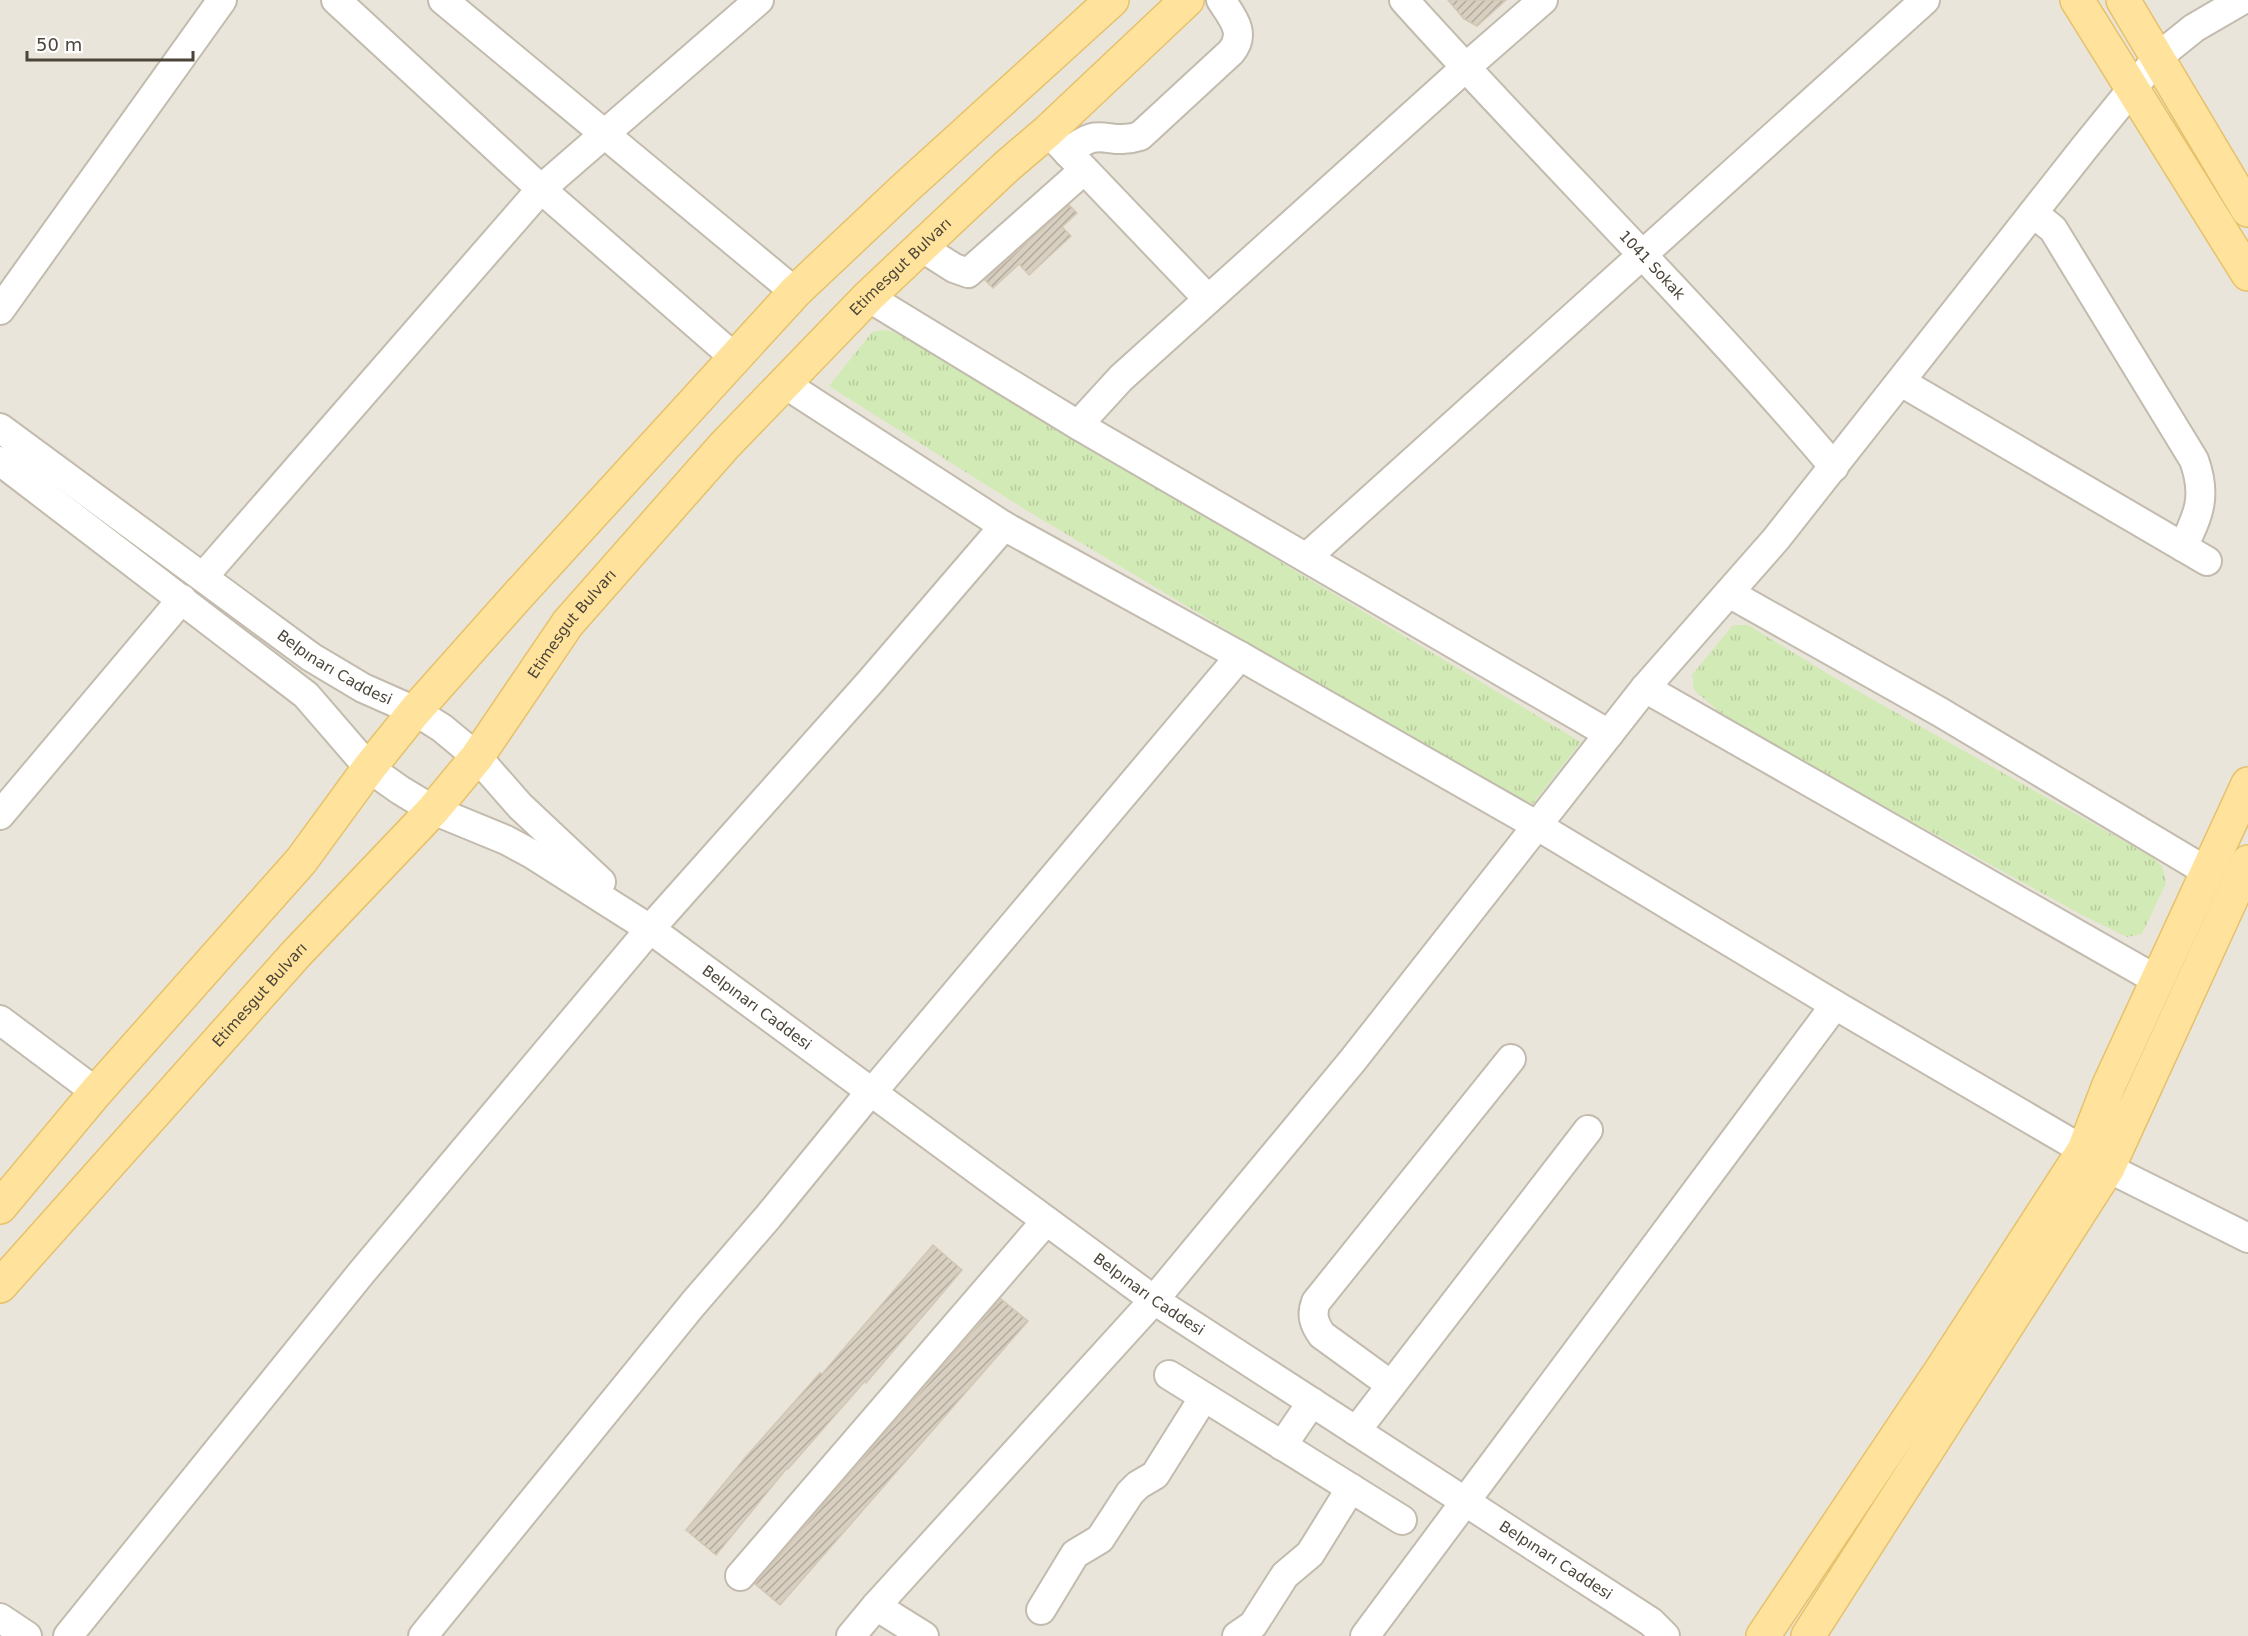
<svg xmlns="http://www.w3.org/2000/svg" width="2248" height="1636" font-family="'DejaVu Sans',sans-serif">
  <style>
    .residential { fill: #eae5da }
    .park { fill: url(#park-tufts) }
    .building { fill: url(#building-hatch); stroke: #d3c7b4; stroke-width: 1.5 }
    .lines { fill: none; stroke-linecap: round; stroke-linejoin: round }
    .minor-casing { stroke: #c2bbae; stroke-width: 32 }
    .major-casing { stroke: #e6c16a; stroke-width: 36 }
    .minor { stroke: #fff; stroke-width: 28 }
    .major { stroke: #ffe39c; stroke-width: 33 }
    .labels { text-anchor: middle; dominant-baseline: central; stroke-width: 4.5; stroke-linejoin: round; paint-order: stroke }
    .street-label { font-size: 15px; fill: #4b4439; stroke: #fff }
  </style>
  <defs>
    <pattern id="park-tufts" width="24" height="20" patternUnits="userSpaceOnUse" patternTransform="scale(1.5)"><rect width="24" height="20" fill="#d2eab5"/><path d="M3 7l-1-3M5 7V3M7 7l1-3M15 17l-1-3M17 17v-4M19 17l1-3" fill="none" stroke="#b6ca9c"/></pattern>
    <pattern id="building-hatch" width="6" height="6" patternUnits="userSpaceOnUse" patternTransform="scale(1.5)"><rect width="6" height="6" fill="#d8cfc1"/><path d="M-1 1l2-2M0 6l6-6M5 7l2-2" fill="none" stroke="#b1aa9e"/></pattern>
  </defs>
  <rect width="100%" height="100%" fill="#f6f3ec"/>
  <rect class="residential" x="0" y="0" width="2248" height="1636"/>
  <g class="park">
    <polygon points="887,330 901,335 1581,742 1528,810 1026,510 829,386 872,332"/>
    <polygon points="1733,625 1748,625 1833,677 2152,857 2162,866 2166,883 2142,934 2127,937 2084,916 1731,722 1694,690 1692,675"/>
  </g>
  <g class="building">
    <polygon points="1448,0 1506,0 1477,26 1464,19"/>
    <polygon points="1069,205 1077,213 1062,227 1071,236 1029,275 1019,264 993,288 985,280"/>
    <polygon points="933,1245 962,1270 866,1383 865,1381 788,1469 787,1468 716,1555 686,1530 744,1459 820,1373 822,1374"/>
    <polygon points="1001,1299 1028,1321 780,1605 755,1584"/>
  </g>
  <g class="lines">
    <g class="minor-casing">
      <g id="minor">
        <polyline points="336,0 541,189 735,358"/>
        <polyline points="443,0 795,292"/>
        <path id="s1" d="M1404 0C1545 157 1697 305 1834 467"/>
        <polyline points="1056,140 1208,299"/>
        <path d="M1068 153C1100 123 1106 147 1140 136L1231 52C1247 33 1232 17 1221 0"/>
        <path d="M2033 213 2053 229 2194 460C2207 496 2199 514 2183 547"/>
        <polyline points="921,247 954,268 968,273 1084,170"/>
        <polyline points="868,297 1078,425 1609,734"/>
        <polyline points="0,310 222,0"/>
        <polyline points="1901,382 2207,561"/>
        <polyline points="785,384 1004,526 1240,656 1536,825 1835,1005 2078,1147 2108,1168 2248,1238"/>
        <polyline points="1078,425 1121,378 1465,68 1543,0"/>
        <path id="s2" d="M0 428 311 657 363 688 415 711 442 728 477 757 520 806 601 882"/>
        <path id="s3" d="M0 461 306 695 369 768 400 790 433 810 506 840 532 854 650 929 1154 1300 1651 1622 1665 1636"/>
        <polyline points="1307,557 1925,0"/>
        <polyline points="203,577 541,189 759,0"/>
        <polyline points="1729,593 1940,712 2206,871"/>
        <polyline points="1645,688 1776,539 2085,147 2158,57 2194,28 2242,0"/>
        <polyline points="0,815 182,599"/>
        <polyline points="0,1020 96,1092"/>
        <polyline points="1169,1375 1402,1520"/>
        <path d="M1391 1385 1322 1335C1314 1324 1311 1315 1316 1302L1511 1059"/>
        <polyline points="1356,1431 1588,1130"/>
        <polyline points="1282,1446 1312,1402"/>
        <polyline points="740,1576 1046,1221"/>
        <polyline points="876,1606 924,1636"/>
        <polyline points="1041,1610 1075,1554 1100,1539 1130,1493 1138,1485 1155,1475 1204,1397"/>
        <polyline points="0,1618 27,1636"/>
        <polyline points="68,1636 362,1272 650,929 870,682 1004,526"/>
        <polyline points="423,1636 693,1304 768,1217 871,1091 880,1083 1240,656"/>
        <polyline points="851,1636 876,1606 1154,1300 1353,1060 1645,688 2157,980"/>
        <polyline points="1237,1636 1253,1625 1285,1575 1310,1554 1351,1488"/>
        <polyline points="1365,1636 1835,1005"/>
      </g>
    </g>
    <g class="major-casing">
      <g id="major">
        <polyline points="2077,0 2248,274"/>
        <polyline points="2123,0 2248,210"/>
        <polyline points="0,1207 96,1092 301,861 369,768 415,711 520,593 795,292 903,190 1112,0"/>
        <path id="s4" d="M0 1286 296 954 433 810 477 757 568 623 724 446 868 297 1006 167 1047 132 1187 0"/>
        <polyline points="1763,1636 1942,1369 2084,1150 2109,1085 2248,784"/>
        <polyline points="1808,1636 2108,1168 2248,862"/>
      </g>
    </g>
    <use href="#minor" class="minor"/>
    <use href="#major" class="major"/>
  </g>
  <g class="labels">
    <g class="street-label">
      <text stroke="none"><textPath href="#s1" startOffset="363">1041 Sokak</textPath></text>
      <text stroke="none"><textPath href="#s4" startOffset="1362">Etimesgut Bulvarı</textPath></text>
      <text stroke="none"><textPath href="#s4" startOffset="876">Etimesgut Bulvarı</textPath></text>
      <text stroke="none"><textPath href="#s2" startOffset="412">Belpınarı Caddesi</textPath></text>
      <text stroke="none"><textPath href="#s4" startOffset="390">Etimesgut Bulvarı</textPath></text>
      <text stroke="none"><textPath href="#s3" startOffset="939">Belpınarı Caddesi</textPath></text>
      <text stroke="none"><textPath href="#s3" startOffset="1425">Belpınarı Caddesi</textPath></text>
      <text stroke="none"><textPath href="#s3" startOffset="1911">Belpınarı Caddesi</textPath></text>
    </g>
  </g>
  <path d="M27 51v9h166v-9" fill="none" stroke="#4b4439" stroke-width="3"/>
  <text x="36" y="51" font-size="18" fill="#4b4439" stroke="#ffffff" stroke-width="4.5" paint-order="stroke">50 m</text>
</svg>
